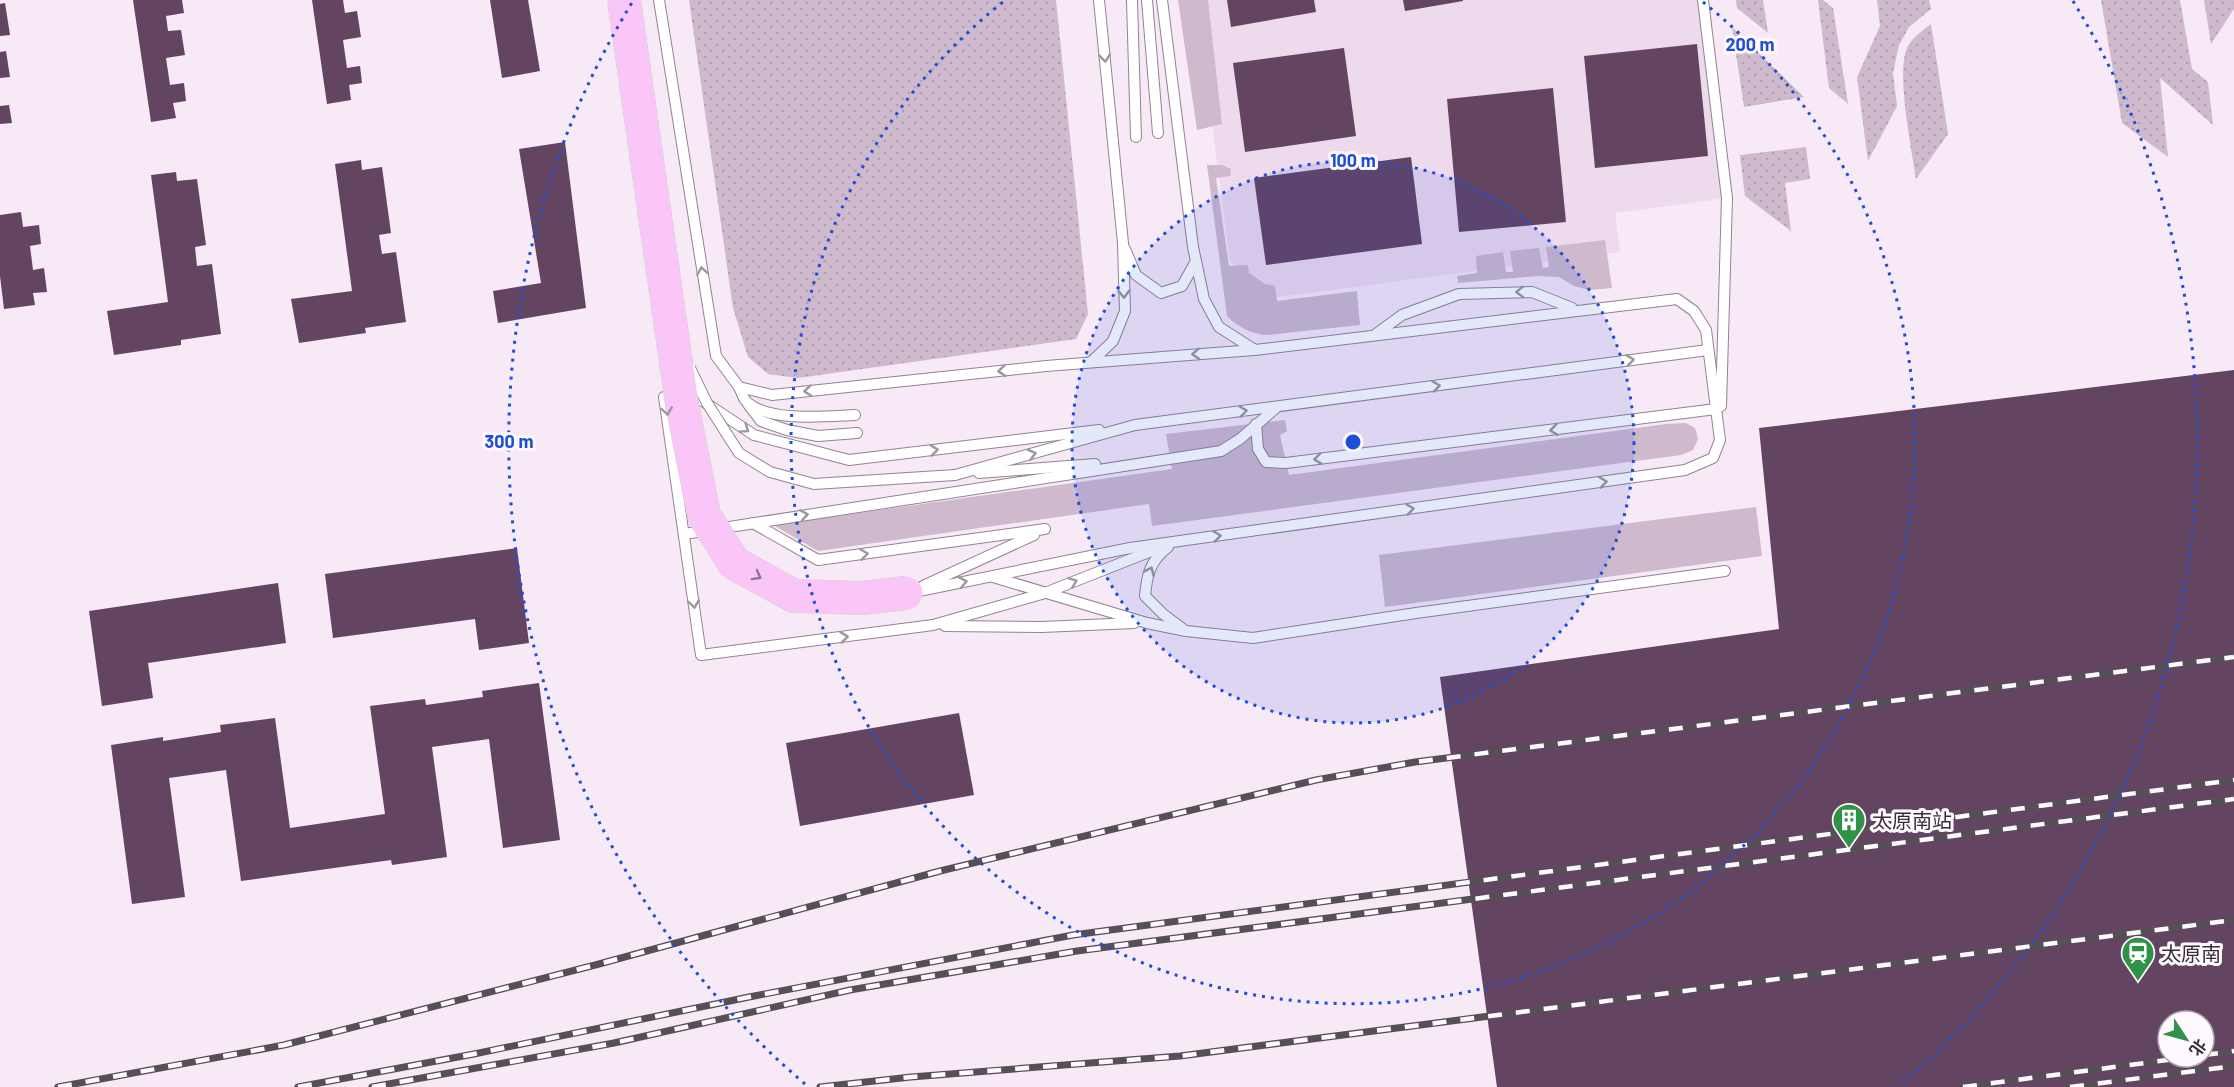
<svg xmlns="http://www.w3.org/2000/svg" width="2234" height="1087" font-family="Barlow,'Noto Sans SC',sans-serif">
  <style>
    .built { fill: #eedaed }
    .park { fill: #cfb9cd }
    .garden { fill: url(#garden-dots) }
    .building { fill: #634562; fill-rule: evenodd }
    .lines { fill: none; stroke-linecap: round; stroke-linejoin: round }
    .service-casing { stroke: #918490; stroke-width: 12 }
    .service { stroke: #fff; stroke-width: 10 }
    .rail-casing { stroke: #565056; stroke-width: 7 }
    .rail { stroke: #fff9ff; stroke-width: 4.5; stroke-dasharray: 14; stroke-linecap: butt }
    .service-bridge-casing { stroke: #918490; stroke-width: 12; stroke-linecap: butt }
    .trunk-bridge-casing { stroke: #d3d1d3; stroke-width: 34; stroke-linecap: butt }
    .service-bridge { stroke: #fff; stroke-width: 10 }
    .trunk-bridge { stroke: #fac6f7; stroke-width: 33 }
    .oneway { stroke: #9a989a }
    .oneway2 { stroke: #8e748c }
    .ring { fill: none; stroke: #1d4ed8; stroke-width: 3; stroke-dasharray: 3 6 }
    .labels { text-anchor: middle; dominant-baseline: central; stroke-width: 6; stroke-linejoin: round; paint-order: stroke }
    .poi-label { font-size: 20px; fill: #353035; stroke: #fff9ff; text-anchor: start }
    .centre { fill: #1d4ed8; stroke: #fff9ff; stroke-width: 3 }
    .ring-label { font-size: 18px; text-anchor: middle; font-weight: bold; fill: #1d4ed8; stroke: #fff9ff; stroke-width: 6; stroke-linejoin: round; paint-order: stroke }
  </style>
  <defs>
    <pattern id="garden-dots" width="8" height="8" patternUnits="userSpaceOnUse" patternTransform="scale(1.5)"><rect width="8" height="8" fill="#cfb9cd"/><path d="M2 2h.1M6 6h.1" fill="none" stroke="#b29fb1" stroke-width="1.8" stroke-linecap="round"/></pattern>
  </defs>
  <rect width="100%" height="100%" fill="#f7e9f6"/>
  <polygon class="built" points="1196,0 1699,0 1727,198 1615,213 1620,252 1278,297 1230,262"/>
  <g class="park">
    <polygon points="1178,0 1208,0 1222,124 1197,130"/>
    <path d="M1207 165H1222L1231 169 1230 176 1216 178 1229 266 1248 265 1249 273 1265 284 1275 286 1277 301 1357 291 1360 325 1268 335C1254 335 1237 327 1227 316Z"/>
    <polygon points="1605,240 1612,288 1589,290 1574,286 1559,277 1538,276 1458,283 1457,276 1477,273 1476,256 1503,252 1506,272 1513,272 1510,251 1539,248 1543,268 1549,267 1546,247"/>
    <polygon points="1285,420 1287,431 1280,435 1289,475 1666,424 1686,423 1695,428 1698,439 1693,450 1681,455 1152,526 1149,504 818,551 773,525 1172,469 1166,434"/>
    <polygon points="1756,507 1762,556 1385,607 1379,555"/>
  </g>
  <g class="garden">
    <polygon points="689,0 1056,0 1088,314 1076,339 798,378 768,374 748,357 733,308"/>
    <polygon points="1736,0 1763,0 1768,33 1737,8"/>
    <polygon points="1818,0 1823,0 1833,8 1848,104 1829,88"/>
    <polygon points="1877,0 1929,0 1931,9 1909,27 1899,45 1893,73 1897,106 1868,161 1857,77 1880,26"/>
    <polygon points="2101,0 2180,0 2192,69 2208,82 2213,125 2160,78 2168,157 2122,123"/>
    <polygon points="2204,0 2234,0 2234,9 2211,44"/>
    <path d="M1931 24 1948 134 1916 179C1912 150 1895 69 1908 46 1914 36 1922 31 1931 24Z"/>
    <polygon points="1732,27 1804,97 1744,107"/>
    <polygon points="1806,147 1810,179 1785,183 1791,231 1745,196 1740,155"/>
  </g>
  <g class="building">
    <polygon points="133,0 182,0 184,13 166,16 168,31 181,30 185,55 166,58 170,85 184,83 186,101 173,103 176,118 151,122"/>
    <polygon points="312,0 343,0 345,13 357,11 361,37 343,40 347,68 360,66 362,83 349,85 351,100 327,104"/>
    <polygon points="490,0 528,0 540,71 502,78"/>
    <polygon points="1227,0 1314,0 1316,12 1231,27"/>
    <polygon points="1403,0 1463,0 1463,1 1405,11"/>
    <polygon points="5,3 10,35 0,36 0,4"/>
    <polygon points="1697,44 1708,156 1595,168 1584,56"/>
    <polygon points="1344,48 1356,136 1245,152 1233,63"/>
    <polygon points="6,51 10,77 0,78 0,52"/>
    <polygon points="1553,88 1566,222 1459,232 1447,99"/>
    <polygon points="9,105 12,123 0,124 0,106"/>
    <polygon points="565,142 586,308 498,323 493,291 541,283 519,149"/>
    <polygon points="1411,157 1422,244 1266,265 1254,178"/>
    <polygon points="361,160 362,170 382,167 391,233 379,235 382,254 396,252 406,322 365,328 366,333 299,343 291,299 352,291 335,164"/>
    <polygon points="176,172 177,181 197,179 206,245 195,247 197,266 212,264 221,334 181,340 181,345 114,355 107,311 168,302 151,175"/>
    <polygon points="21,212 23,227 39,225 41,244 30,246 33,270 44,268 47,292 33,293 35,305 4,309 0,276 0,215"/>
    <path d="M2234 370V1087H1497L1440 677 1779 629 1759 428ZM2168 1021H2204V1057H2168Z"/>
    <polygon points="517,548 529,643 479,650 475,619 333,638 325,574"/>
    <polygon points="278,583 286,643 148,663 153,698 102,706 89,611"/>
    <polygon points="539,683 560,840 503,848 489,739 432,747 447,857 392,865 391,860 241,881 226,770 169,778 185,897 132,904 111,745 163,737 163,741 221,732 220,725 275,718 290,828 385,814 370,706 425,699 426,705 483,697 482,691"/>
    <polygon points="959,713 974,795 800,826 786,743"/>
  </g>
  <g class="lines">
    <g class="service-casing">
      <g id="service">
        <polyline points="659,0 716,356 739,387 772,395 1046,366 1254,350"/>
        <polyline points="1132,0 1136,137"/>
        <polyline points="1147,0 1158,133"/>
        <polyline points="1703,0 1727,198 1721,406"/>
        <polyline points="1125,249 1136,275 1161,293 1182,286 1196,261"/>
        <polyline points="1376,334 1402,315 1459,294 1532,292 1572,308"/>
        <polyline points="1091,362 1113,341 1125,311 1123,243 1099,0"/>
        <path d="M739 387C741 391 743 397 745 400 766 423 827 416 855 415"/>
        <polyline points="686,390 754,435 849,460 1099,430"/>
        <polyline points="664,397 701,655 933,625 1045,593 1159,548"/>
        <polyline points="748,404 761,421 787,430 818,436 857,433"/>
        <polyline points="1256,424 1258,449 1266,462 1286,463 1716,409"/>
        <polyline points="979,473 1095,464"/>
        <polyline points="955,475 1135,425 1708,350"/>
        <polyline points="753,523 818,560 1045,529"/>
        <polyline points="684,534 1221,451 1240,439 1277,407"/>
        <path d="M1168 547C1150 561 1147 574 1145 596L1163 614 1183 629"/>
        <polyline points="993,577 1147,623 1186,631 1253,638 1416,613 1725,571"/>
        <polyline points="923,586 1034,535"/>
        <polyline points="909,593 1130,548 1685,470 1713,458 1720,440 1706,330 1694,311 1677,299 1255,350 1219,327 1204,299 1193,247 1162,0"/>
        <polyline points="945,626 1042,627 1134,623"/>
      </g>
    </g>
    <use href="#service" class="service"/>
    <g class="rail-casing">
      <g id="rail">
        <polyline points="2204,1055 2234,1051"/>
        <polyline points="58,1087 284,1045 599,964 940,871 1316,780 1415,762 2234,657"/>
        <polyline points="298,1087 474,1054 749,997 1073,935 2234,780"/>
        <polyline points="372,1087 614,1043 850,990 1077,951 2234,799"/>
        <polyline points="820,1087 911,1077 1180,1056 2234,920"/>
        <polyline points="1963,1087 2190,1057"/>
        <polyline points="2070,1087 2234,1066"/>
      </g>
    </g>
    <use href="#rail" class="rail"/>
    <g class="service-bridge-casing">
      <polyline id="service-bridge" points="690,368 707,403 739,453 770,472 814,484 955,475"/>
    </g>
    <g class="trunk-bridge-casing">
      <polyline id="trunk-bridge" points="624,0 682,404 704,515 734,563 794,596 863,598 906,593"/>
    </g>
    <use href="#service-bridge" class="service-bridge"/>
    <use href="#trunk-bridge" class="trunk-bridge"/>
  </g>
  <defs><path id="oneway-chevron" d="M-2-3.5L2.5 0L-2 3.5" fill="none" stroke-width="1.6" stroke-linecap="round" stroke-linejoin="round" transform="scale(1.5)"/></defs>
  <g class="oneway">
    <use href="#oneway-chevron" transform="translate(1105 58) rotate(84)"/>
    <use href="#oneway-chevron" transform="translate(702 271) rotate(-99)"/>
    <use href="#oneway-chevron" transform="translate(1520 292) rotate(178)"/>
    <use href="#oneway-chevron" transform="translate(1124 294) rotate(88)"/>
    <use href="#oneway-chevron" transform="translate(1196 354) rotate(176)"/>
    <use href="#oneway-chevron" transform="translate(1630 360) rotate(-7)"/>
    <use href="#oneway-chevron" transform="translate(1002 371) rotate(174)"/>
    <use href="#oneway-chevron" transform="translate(1436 386) rotate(-7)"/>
    <use href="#oneway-chevron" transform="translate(808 391) rotate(174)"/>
    <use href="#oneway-chevron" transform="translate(667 411) rotate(82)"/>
    <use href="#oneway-chevron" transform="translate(1243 411) rotate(-8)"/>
    <use href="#oneway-chevron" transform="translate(745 429) rotate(34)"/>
    <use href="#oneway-chevron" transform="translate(1554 430) rotate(173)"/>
    <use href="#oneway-chevron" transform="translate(934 450) rotate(-7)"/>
    <use href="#oneway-chevron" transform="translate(1032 454) rotate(-15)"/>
    <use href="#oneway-chevron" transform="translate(1318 459) rotate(173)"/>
    <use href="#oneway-chevron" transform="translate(1603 482) rotate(-8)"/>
    <use href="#oneway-chevron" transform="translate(1410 509) rotate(-8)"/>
    <use href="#oneway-chevron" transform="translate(804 515) rotate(-9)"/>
    <use href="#oneway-chevron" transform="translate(1217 536) rotate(-8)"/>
    <use href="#oneway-chevron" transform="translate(864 554) rotate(-8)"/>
    <use href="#oneway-chevron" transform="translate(1150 571) rotate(-66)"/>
    <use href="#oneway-chevron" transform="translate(963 582) rotate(-11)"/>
    <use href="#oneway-chevron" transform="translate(1073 582) rotate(-21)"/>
    <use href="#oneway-chevron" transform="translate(694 604) rotate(82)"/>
    <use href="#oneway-chevron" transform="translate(844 637) rotate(-7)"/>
  </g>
  <use class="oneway2" href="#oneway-chevron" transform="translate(757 576) rotate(29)"/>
  <circle cx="1353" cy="442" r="281" fill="#1d4ed8" fill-opacity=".12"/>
  <g class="ring">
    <circle cx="1353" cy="442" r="281"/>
    <path d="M1703 2A562 562 0 1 1 1003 2"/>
    <path d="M805 1084A844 844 0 0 1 633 1M2073 1A844 844 0 0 1 1901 1084"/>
  </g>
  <defs>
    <g id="building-pin" transform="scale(1.725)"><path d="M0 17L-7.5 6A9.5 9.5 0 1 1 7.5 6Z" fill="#2f9247" stroke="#fff9ff"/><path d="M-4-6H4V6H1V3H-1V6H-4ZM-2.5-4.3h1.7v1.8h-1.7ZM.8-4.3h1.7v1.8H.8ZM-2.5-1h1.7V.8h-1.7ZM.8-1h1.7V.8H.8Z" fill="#fff"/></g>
    <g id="station-pin" transform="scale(1.725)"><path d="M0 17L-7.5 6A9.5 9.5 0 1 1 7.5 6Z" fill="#2f9247" stroke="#fff9ff"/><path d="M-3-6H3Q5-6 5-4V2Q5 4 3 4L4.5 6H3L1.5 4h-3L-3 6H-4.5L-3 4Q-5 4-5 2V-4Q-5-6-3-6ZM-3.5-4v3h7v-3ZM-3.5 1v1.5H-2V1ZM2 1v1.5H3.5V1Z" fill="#fff"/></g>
  </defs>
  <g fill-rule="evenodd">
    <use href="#building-pin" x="1849" y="820"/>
    <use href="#station-pin" x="2138" y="953"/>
  </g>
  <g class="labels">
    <g class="poi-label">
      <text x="1872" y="820">太原南站</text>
      <text x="2161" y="953">太原南</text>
    </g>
  </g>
  <circle cx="1353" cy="442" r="9" class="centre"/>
  <g class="ring-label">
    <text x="1750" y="51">200 m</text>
    <text x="1353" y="167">100 m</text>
    <text x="509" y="448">300 m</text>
  </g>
  <g transform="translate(2186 1039) rotate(126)"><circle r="28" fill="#fff9ff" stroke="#aea9ae" stroke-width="1.5"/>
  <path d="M0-4.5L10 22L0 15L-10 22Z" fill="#2f9247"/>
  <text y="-9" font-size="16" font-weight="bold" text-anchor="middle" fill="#353035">北</text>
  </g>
</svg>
